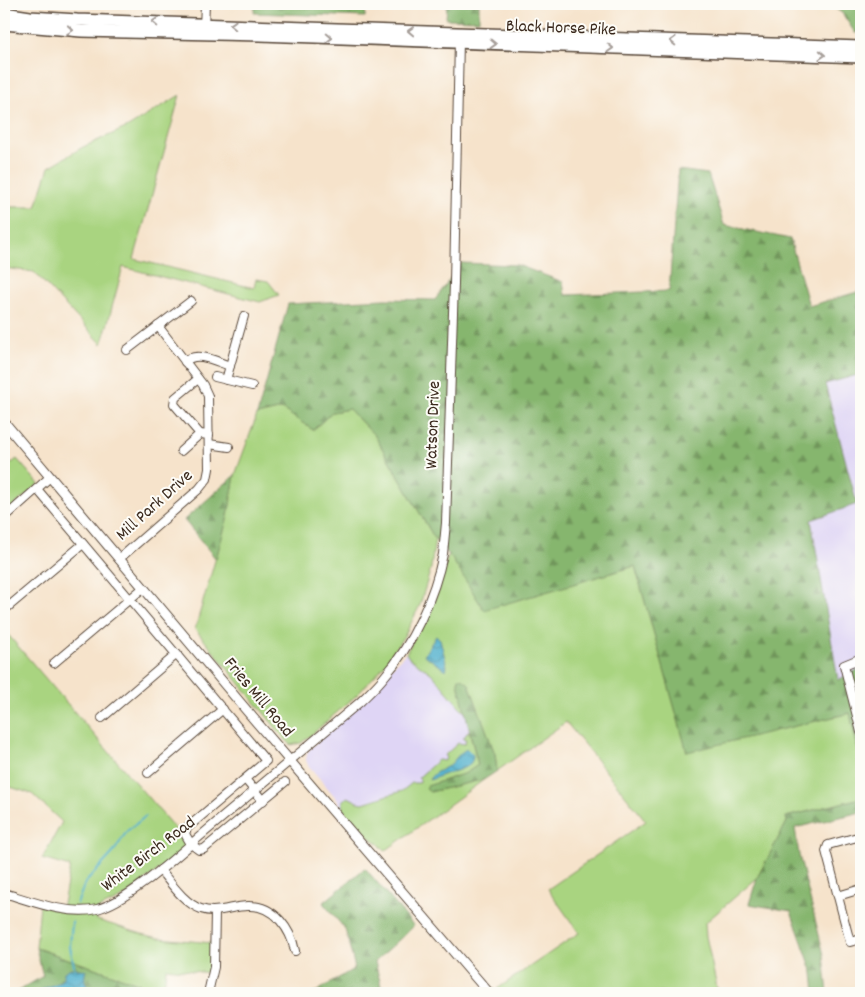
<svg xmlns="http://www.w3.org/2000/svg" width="865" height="997" font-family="Dekko,sans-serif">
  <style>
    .built { fill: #dfd5f5 }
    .grass { fill: #a9d480; stroke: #727f4f }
    .forest { fill: url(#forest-firs); stroke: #607046 }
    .water { fill: url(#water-waves); stroke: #446c75 }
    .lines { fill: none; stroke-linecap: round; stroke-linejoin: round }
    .stream { stroke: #4dafcc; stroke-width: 2 }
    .minor-casing { stroke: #574638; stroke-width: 10 }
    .major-casing { stroke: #574638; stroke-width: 11 }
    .highway-casing { stroke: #574638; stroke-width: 14 }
    .minor { stroke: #fff; stroke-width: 8 }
    .major { stroke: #fff; stroke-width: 9 }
    .highway { stroke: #fff; stroke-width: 11 }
    .oneway { stroke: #a79f9a }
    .labels { text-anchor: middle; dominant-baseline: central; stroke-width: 4; stroke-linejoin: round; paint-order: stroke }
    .street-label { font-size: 18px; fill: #3b2a1e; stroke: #fdfcf7 }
  </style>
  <defs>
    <pattern id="forest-firs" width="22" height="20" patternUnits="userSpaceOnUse" patternTransform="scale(1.25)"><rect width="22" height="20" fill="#86b66e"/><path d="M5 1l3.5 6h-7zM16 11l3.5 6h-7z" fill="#6f945a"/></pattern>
    <pattern id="water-waves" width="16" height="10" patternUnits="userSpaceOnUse" patternTransform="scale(1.25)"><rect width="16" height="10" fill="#4dafcc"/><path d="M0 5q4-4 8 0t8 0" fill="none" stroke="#418fa5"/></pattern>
  </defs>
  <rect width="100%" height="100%" fill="#fdfcf7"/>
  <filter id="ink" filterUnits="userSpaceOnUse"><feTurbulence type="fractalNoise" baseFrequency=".02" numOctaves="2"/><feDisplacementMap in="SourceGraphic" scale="10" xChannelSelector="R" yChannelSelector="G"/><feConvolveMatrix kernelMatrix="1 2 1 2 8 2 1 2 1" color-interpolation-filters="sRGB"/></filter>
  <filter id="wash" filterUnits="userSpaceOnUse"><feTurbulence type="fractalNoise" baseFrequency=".0096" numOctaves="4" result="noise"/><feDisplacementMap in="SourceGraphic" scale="20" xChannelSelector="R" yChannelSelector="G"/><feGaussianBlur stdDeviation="1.12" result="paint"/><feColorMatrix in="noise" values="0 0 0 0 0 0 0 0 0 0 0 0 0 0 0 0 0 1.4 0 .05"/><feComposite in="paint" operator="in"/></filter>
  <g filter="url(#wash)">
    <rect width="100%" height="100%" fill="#f6e3cb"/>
    <g class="built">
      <polygon points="861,374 861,668 838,681 811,519 857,503 825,384"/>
      <polygon points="406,653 409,658 431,673 466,714 469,730 466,744 458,743 444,755 446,756 445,761 420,778 420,783 412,783 402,791 363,803 354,801 342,804 342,809 338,800 308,765 306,760 308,751"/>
    </g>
    <g class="grass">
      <polygon points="180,95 134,259 254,288 256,279 268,281 279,295 260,302 123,267 102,344 34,272 4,268 4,207 36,207 49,167 83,147 128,127"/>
      <polygon points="282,409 313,430 332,412 349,409 375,436 435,539 431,568 420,605 406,633 383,667 358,694 310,736 301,743 291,745 285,739 195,629 228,516 235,475 257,415"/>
      <polygon points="17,459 39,484 4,514 4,469"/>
      <polygon points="449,554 484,609 635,566 687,751 850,713 861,765 861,798 786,817 787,822 757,878 705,923 706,936 718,993 501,993 497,989 579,933 548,889 646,821 566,722 497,771 495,754 469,684 464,679 459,678 458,682 466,714 431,673 409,658 406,653 429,612"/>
      <polygon points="4,630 189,845 126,896 96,910 97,920 142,934 159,938 212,943 210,973 166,968 164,992 36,948 40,904 62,909 70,867 42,859 62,822 32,794 4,785"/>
      <polygon points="469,730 478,765 466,773 428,786 430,792 485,779 385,851 377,842 365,835 342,809 343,800 348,797 358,802 363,803 402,791 412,783 420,783 420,779 418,778 438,760 445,761 446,756 444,756 458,743 465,744 466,739 463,739"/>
    </g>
    <g class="forest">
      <polygon points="255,4 366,4 365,17 254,13"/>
      <polygon points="447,4 479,4 479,20 446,19"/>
      <polygon points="828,4 861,4 861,33 855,33 842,13"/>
      <polygon points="678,170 708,174 724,225 790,239 809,306 861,291 861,374 825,384 857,504 811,520 838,680 861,668 861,765 850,713 687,752 635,566 484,610 451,557 435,539 375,436 349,409 332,412 313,430 282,409 257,415 288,304 385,299 435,300 461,263 517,265 563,282 565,295 669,291"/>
      <polygon points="235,475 228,516 216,559 184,520"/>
      <polygon points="459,678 464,679 469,684 495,754 497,771 485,779 430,792 426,789 427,786 466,773 478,765 458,682"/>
      <polygon points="861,798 861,812 795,828 799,855 824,955 828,993 815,993 813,973 791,911 749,904 757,878 787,822 786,817"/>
      <polygon points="365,868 414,926 375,962 383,993 314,993 355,968 345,929 323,903"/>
      <polygon points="36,948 164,992 164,993 15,993 43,976"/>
    </g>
    <g class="water">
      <polygon points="436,636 440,639 447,666 446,670 424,655"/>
      <path d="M467 749 473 755C474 768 455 771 445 774 439 776 434 779 429 780 433 771 445 770 452 763 457 757 460 752 467 749Z"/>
      <path d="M71 968 86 970C83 980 85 986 93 993H37C47 984 64 986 64 972Z"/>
    </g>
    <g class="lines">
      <g class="stream">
        <polyline points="854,4 861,8"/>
        <polyline points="77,904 85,883 113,853 127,831 146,816"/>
        <polyline points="72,922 70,947 75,970"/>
      </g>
    </g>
  </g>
  <g filter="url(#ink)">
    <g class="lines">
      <g class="minor-casing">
        <g id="minor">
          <polyline points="204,27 205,4"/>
          <polyline points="127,350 191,301"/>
          <path d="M185 362C196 350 217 362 230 366"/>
          <polyline points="215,377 252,386"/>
          <polyline points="198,379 175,398 174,404 200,434 209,435"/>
          <polyline points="226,380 244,316"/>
          <polyline points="209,444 229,447"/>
          <polyline points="181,451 200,434"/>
          <polyline points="37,489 266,761 187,828 185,834 191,844 199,850 204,849 285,782"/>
          <polyline points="4,518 50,477"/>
          <polyline points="119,559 199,489 207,479 209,469 208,396 203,385 158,326"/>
          <polyline points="8,607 83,544"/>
          <polyline points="861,658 844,665 861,732"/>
          <polyline points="54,663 143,588"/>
          <polyline points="102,718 177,654"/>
          <polyline points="148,773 223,709"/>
          <polyline points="245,779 263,801"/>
          <polyline points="861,836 828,845 826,851 850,942 861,939"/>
          <path d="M160 870C171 883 184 903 201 909 218 915 233 905 250 906 275 906 291 930 295 951"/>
          <path d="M4 893C31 901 69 916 97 909 129 901 179 854 205 832 257 789 308 745 360 702 368 694 377 686 384 677 412 646 435 595 443 554 444 544 445 533 446 523L454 283 459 40"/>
          <polyline points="838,896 861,889"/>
          <polyline points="208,993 214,967 215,911"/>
        </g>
      </g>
      <g class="major-casing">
        <polyline id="major" points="4,422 253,718 489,993"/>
      </g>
      <g class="highway-casing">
        <g id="highway">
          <polyline points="4,13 30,17 77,20 861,47"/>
          <polyline points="4,24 81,31 260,35 861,57"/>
        </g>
      </g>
      <use href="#minor" class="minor"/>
      <use href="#major" class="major"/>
      <use href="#highway" class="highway"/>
    </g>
    <defs><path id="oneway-chevron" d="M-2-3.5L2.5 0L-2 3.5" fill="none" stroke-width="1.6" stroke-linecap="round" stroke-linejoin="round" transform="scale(1.25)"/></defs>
    <g class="oneway">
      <use href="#oneway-chevron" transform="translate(155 22) rotate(-178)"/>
      <use href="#oneway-chevron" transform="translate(233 25) rotate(-178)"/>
      <use href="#oneway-chevron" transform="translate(70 30) rotate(5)"/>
      <use href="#oneway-chevron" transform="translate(411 31) rotate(-178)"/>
      <use href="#oneway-chevron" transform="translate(329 38) rotate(2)"/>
      <use href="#oneway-chevron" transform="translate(673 41) rotate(-178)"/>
      <use href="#oneway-chevron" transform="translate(493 44) rotate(2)"/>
      <use href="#oneway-chevron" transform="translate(610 48) rotate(2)"/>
      <use href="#oneway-chevron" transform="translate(822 55) rotate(3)"/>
    </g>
  </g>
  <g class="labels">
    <g class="street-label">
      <text transform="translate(561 29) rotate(2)">Black Horse Pike</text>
      <text transform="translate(434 425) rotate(-88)">Watson Drive</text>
      <text transform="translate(155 506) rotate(-42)">Mill Park Drive</text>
      <text transform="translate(258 698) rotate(50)">Fries Mill Road</text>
      <text transform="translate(149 855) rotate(-37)">White Birch Road</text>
    </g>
  </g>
  <rect width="865" height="997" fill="none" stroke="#fdfcf7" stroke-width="20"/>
</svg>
